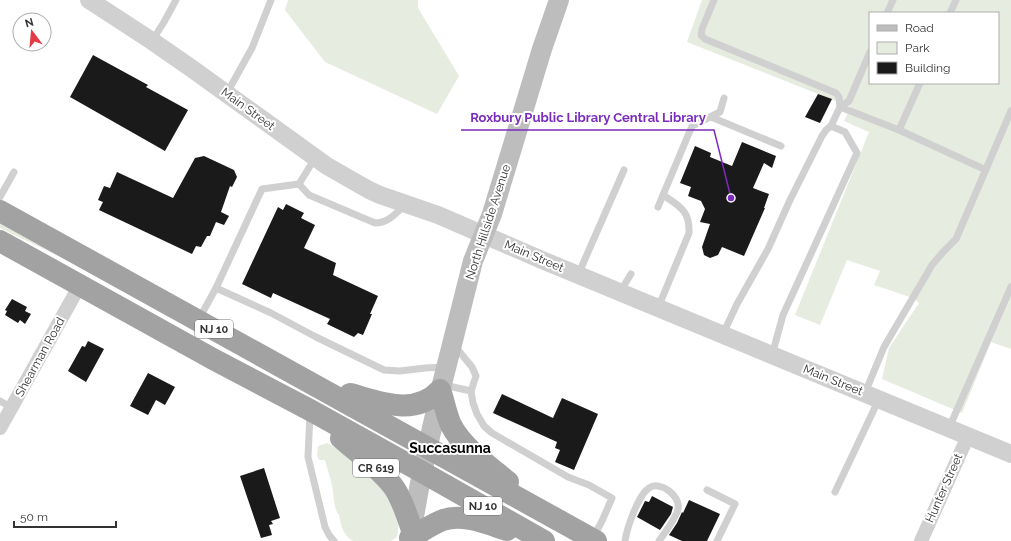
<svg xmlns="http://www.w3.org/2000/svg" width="1011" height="541" font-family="Raleway,sans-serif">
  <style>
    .green { fill: #e6ecdf; fill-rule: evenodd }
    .building { fill: #1a1a1a }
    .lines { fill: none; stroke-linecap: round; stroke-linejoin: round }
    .service { stroke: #d0d0d0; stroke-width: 7 }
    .minor { stroke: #d0d0d0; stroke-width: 14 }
    .tertiary { stroke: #d0d0d0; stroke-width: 18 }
    .secondary { stroke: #bdbdbd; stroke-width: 20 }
    .trunk { stroke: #a2a2a2; stroke-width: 22 }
    .labels { text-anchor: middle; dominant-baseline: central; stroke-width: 4; stroke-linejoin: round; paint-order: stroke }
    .shield { fill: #fff; stroke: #707070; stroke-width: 1 }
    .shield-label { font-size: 11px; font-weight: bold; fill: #333 }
    .street-label { font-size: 12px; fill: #333; stroke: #fff }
    .quarter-label { font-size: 14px; font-weight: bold; fill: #000; stroke: #fff }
    .leader { fill: none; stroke: #7b2cbf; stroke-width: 1.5 }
    .callout-dot { fill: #7b2cbf; stroke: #fff; stroke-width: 1.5 }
    .callout-label { font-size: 13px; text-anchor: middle; font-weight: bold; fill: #7b2cbf; stroke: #fff; stroke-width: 4; stroke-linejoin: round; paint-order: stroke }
  </style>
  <rect width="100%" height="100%" fill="#fff"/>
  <g class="green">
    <polygon points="288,0 418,0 418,8 459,76 437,114 325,62 285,10"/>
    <path d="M702 0H1011V349L991 342 962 413 882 379 889 348 919 303 913 298 874 285 880 271 847 260 820 325 795 315 869 132 844 121 851 107 687 42ZM870 13H998V83H870Z"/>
    <polygon points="0,221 67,260 0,228"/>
    <path d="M328 443 348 457 349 459 367 471 383 482 399 522 397 537 391 541H353C343 535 341 526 339 515 333 509 334 490 331 481 329 474 327 467 325 460H319L317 455 318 446Z"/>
  </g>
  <g class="building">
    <polygon points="93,55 148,85 146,87 188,110 165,151 70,97"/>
    <polygon points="818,94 832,99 820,123 805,117"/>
    <polygon points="742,142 776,156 772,168 764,163 753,188 769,194 764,208 765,208 744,256 722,247 718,255 710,258 704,255 702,247 710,224 700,222 705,209 701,201 688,196 691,187 680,183 695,146 711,153 710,157 732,166"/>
    <polygon points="204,156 234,170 237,177 232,187 230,186 221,212 229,216 224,225 216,222 210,236 207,236 201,247 196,246 192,254 99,210 103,202 98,200 104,186 110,188 117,172 173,198 195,158"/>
    <polygon points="286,204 304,213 301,218 315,225 304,248 336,263 333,275 378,296 370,314 372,314 363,335 358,333 354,337 327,324 330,319 273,293 271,298 242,284 278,207 283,210"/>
    <polygon points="12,299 27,307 25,311 31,314 25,324 20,320 18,323 5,315 7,311 5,310"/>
    <polygon points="88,341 104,349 86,382 68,371 82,346 85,347"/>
    <polygon points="148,373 175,387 165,405 156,400 148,415 130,406"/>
    <polygon points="502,394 553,418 562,398 598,414 574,470 555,462 560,450 555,448 557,442 493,413"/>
    <polygon points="264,468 280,518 271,521 273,524 269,525 272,535 261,538 240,476"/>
    <polygon points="652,496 673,507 671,514 660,530 637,517 645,501 649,502"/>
    <polygon points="689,500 720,514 707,541 682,541 669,535 677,523 682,512 683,513"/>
  </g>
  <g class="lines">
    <g class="service">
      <polyline points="714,0 702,29 701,35 705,39 836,93 839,97 840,107 899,130 986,170"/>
      <polyline points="887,13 893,0"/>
      <polyline points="950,13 956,0"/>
      <polyline points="152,41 164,22 176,0"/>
      <polyline points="227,93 252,48 271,0"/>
      <polyline points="711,117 781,146"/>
      <polyline points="831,126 840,107 849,101 870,52"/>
      <polyline points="899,130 920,83"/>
      <path d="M299 184 309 195 375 223C388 223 395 214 404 206"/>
      <polyline points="0,197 14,172"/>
      <polyline points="658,207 663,195 692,126 720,112 724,98"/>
      <polyline points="578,275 624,170"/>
      <polyline points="216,288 271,313 316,337 384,370 400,371 425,368 444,367"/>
      <polyline points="620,292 631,274"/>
      <path d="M658 308 689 233C690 210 679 206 663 195"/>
      <polyline points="199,319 216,288 262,189 299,184 315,158"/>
      <polyline points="723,334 737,304 768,249 790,200 822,136 826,130 831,126 845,132 857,153 783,315 772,355"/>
      <polyline points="454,345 472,367 476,376 471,391 473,403 477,414 484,426 492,433 568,477 589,485 612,498 602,521 594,536"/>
      <polyline points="444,385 471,391"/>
      <polyline points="865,393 884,347 932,265 943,252 956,239 1011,111"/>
      <polyline points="0,401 12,408"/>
      <polyline points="310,414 308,457 325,527 329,535 334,541"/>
      <polyline points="949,428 1011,287"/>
      <polyline points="707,490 735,504 717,541"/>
      <polyline points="835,492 879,399"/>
      <path d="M625 541C627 528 638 495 649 488 660 480 681 496 678 509 677 516 664 534 659 541"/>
    </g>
    <g class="minor">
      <polyline points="0,428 80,285"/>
      <polyline points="921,541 968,436"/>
    </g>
    <polyline class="tertiary" points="89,0 152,41 191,68 327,166 369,190 380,195 438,215 542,260 1011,454"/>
    <polyline class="secondary" points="411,533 422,472 442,384 473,261 492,214 542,49 559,0"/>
    <g class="trunk">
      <polyline points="0,211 596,541"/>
      <polyline points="0,241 213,359 310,410 422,472 544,541"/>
      <path d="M350 394C380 402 415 417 440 390 444 401 446 414 451 425 462 447 489 466 508 482"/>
      <path d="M341 438C358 453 383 471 395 489 403 502 407 515 412 530"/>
      <path d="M410 538C421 532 432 524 443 520 463 513 488 524 507 530"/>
    </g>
  </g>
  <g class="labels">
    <g class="shield">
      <rect x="195" y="320" width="38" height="18" rx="3"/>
      <rect x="353" y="459" width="46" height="18" rx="3"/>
      <rect x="464" y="497" width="38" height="18" rx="3"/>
    </g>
    <g class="shield-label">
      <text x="214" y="329">NJ 10</text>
      <text x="376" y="468">CR 619</text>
      <text x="483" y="506">NJ 10</text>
    </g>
    <g class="street-label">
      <text transform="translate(248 109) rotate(36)">Main Street</text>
      <text transform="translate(488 222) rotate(-72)">North Hillside Avenue</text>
      <text transform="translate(534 256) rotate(23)">Main Street</text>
      <text transform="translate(40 357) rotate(-61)">Shearman Road</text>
      <text transform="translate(833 380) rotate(22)">Main Street</text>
      <text transform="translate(944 488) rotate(-66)">Hunter Street</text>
    </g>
    <g class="quarter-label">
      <text x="450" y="448">Succasunna</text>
    </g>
  </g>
  <path class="leader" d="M731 198L714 130H461"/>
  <circle class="callout-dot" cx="731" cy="198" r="4"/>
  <g class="callout-label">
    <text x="588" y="122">Roxbury Public Library Central Library</text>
  </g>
  <rect x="869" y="12" width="130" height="72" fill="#ffffff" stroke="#adadad"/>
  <rect x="877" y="25" width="20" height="6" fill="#bdbdbd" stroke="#adadad"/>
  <text x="905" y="32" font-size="12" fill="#333333">Road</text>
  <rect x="877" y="42" width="20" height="12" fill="#e6ecdf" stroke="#adadad"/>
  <text x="905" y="52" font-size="12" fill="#333333">Park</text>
  <rect x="877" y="62" width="20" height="12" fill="#1a1a1a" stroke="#adadad"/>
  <text x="905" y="72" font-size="12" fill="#333333">Building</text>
  <g transform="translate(32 32) rotate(344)"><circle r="19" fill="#ffffff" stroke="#adadad"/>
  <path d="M0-3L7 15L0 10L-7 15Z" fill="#e63946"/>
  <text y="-6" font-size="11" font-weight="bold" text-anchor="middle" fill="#333333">N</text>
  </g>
  <path d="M14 521v6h102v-6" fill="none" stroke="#333333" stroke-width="2"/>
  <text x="20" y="521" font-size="12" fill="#333333" stroke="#ffffff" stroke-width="3" paint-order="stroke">50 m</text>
</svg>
